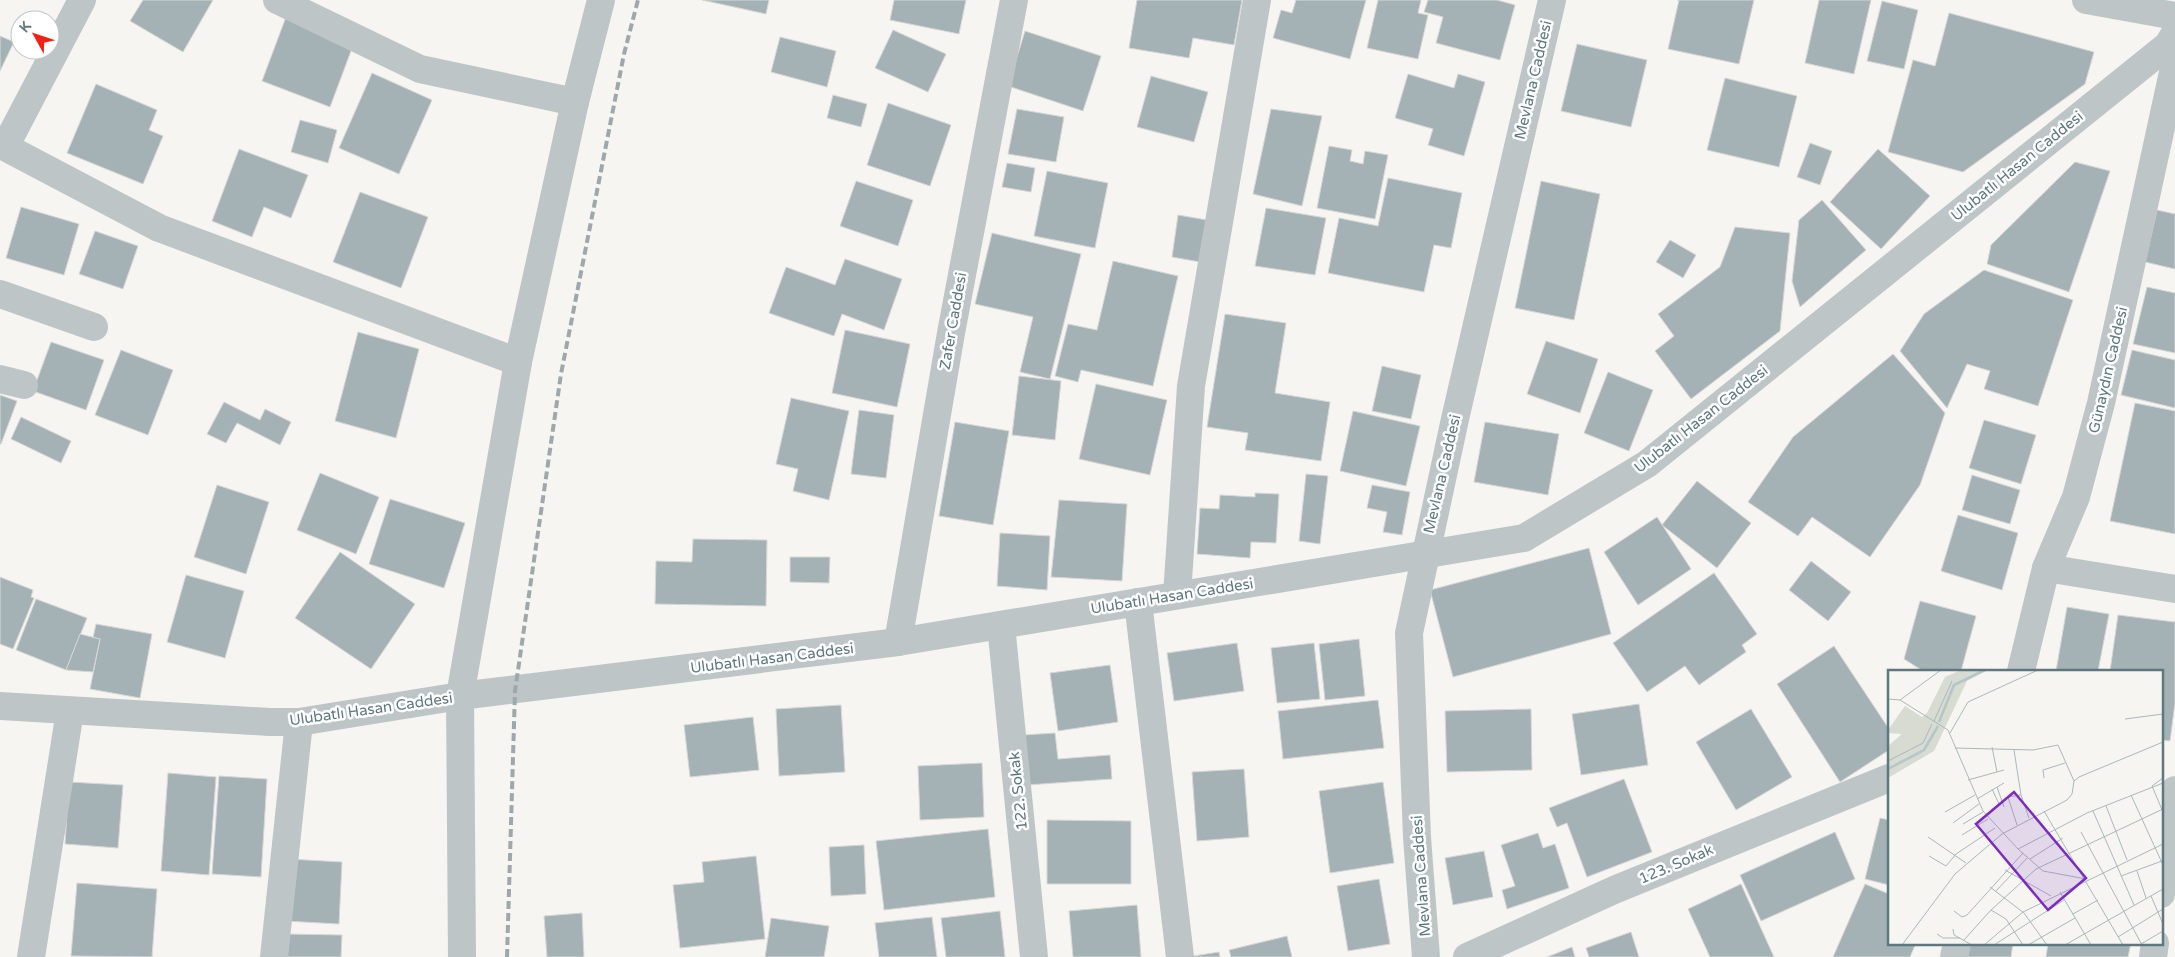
<svg xmlns="http://www.w3.org/2000/svg" width="2175" height="957" font-family="'Varela Round',sans-serif">
  <style>
    .building { fill: #a4b2b5; stroke: #d7d7d5 }
    .lines { fill: none; stroke-linecap: round; stroke-linejoin: round }
    .minor { stroke: #bec5c7; stroke-width: 28 }
    .rail { stroke: #9da8ac; stroke-width: 4; stroke-dasharray: 8 4; stroke-linecap: butt }
    .labels { text-anchor: middle; dominant-baseline: central; stroke-width: 5; stroke-linejoin: round; paint-order: stroke }
    .street-label { font-size: 15px; fill: #5e7880; stroke: #fff }
    .inset-river { fill: none; stroke: #b4c6c8; stroke-width: 2.5 }
    .inset-road { fill: none; stroke: #abb8ba; stroke-width: 1 }
    .view { fill: #7b2cbf; fill-opacity: 0.15; stroke: #7b2cbf; stroke-width: 2.5 }
    .inset-edge { fill: none; stroke: #5e7880; stroke-width: 2.5 }
  </style>
  <rect width="100%" height="100%" fill="#f6f5f2"/>
  <g class="building">
    <polygon points="143,0 213,0 183,52 130,21"/>
    <polygon points="702,0 769,0 766,14"/>
    <polygon points="894,0 966,0 959,34 890,20"/>
    <polygon points="1137,0 1242,0 1234,45 1193,38 1189,58 1129,48"/>
    <polygon points="1296,0 1366,0 1350,59 1273,38 1281,10 1292,13"/>
    <polygon points="1378,0 1421,0 1418,13 1428,15 1418,59 1367,48"/>
    <polygon points="1428,0 1497,0 1515,5 1500,60 1436,43 1443,17 1424,12"/>
    <polygon points="1677,0 1754,0 1739,64 1668,49 1679,0"/>
    <polygon points="1819,0 1871,0 1854,74 1805,63"/>
    <polygon points="1882,1 1918,10 1904,69 1867,61"/>
    <polygon points="1949,13 2094,52 2085,84 1963,172 1888,152 1913,60 1935,66"/>
    <polygon points="286,17 354,43 330,107 262,81"/>
    <polygon points="893,30 946,54 928,92 875,68"/>
    <polygon points="1025,31 1101,56 1083,111 1008,86"/>
    <polygon points="0,36 14,42 0,71"/>
    <polygon points="780,37 836,51 827,87 771,72"/>
    <polygon points="1577,44 1647,60 1631,127 1561,111"/>
    <polygon points="372,73 432,100 399,174 339,148"/>
    <polygon points="1408,74 1454,88 1458,74 1485,82 1464,156 1428,145 1433,129 1395,118"/>
    <polygon points="1151,76 1208,92 1194,142 1137,127"/>
    <polygon points="1725,78 1797,96 1779,167 1707,150"/>
    <polygon points="96,84 157,110 149,130 163,136 143,184 67,153"/>
    <polygon points="833,95 867,104 861,127 827,118"/>
    <polygon points="888,103 951,125 930,186 867,165"/>
    <polygon points="1017,109 1064,117 1056,162 1008,154"/>
    <polygon points="1271,109 1322,116 1302,206 1253,194"/>
    <polygon points="300,120 337,130 328,163 291,152"/>
    <polygon points="1810,143 1832,151 1820,185 1797,177"/>
    <polygon points="1329,146 1352,150 1350,161 1363,164 1365,151 1388,155 1375,219 1317,208"/>
    <polygon points="239,149 308,175 291,218 264,207 252,237 212,221"/>
    <polygon points="1878,149 1930,196 1881,249 1830,202"/>
    <polygon points="2075,162 2110,171 2069,292 1987,264 1991,245"/>
    <polygon points="1007,163 1035,168 1031,192 1002,187"/>
    <polygon points="1047,171 1108,183 1095,248 1034,236"/>
    <polygon points="1388,178 1462,193 1451,248 1434,245 1424,292 1328,273 1339,218 1378,226"/>
    <polygon points="856,181 913,200 898,246 840,226"/>
    <polygon points="1541,181 1600,194 1574,320 1515,308"/>
    <polygon points="360,192 428,217 401,288 333,262"/>
    <polygon points="1822,200 1866,250 1800,307 1792,281 1799,220"/>
    <polygon points="21,207 79,224 64,275 6,258"/>
    <polygon points="1266,208 1326,218 1315,275 1255,266"/>
    <polygon points="2157,210 2175,214 2175,269 2145,262"/>
    <polygon points="1178,215 1207,220 1200,262 1172,257"/>
    <polygon points="1735,227 1790,233 1780,331 1691,399 1655,351 1674,336 1658,314 1720,267"/>
    <polygon points="95,231 138,246 123,289 79,274"/>
    <polygon points="992,233 1081,254 1050,379 1020,372 1033,317 975,304"/>
    <polygon points="1670,240 1696,255 1683,278 1656,262"/>
    <polygon points="845,259 902,279 884,330 842,314 834,336 769,313 786,267 835,285"/>
    <polygon points="1113,261 1178,276 1153,386 1081,370 1078,382 1055,376 1068,324 1097,330"/>
    <polygon points="1984,270 2073,300 2038,406 1984,389 1990,371 1967,364 1947,408 1900,351 1924,314"/>
    <polygon points="2147,287 2175,293 2175,353 2133,344"/>
    <polygon points="1225,314 1286,323 1275,393 1330,402 1321,461 1245,450 1248,433 1207,427"/>
    <polygon points="845,330 910,344 897,407 832,393"/>
    <polygon points="358,332 419,349 396,438 335,421"/>
    <polygon points="1546,341 1598,359 1580,413 1527,394"/>
    <polygon points="51,342 104,360 86,410 33,391"/>
    <polygon points="121,350 173,370 148,435 95,415"/>
    <polygon points="2132,350 2175,360 2175,408 2121,395"/>
    <polygon points="1893,354 1945,413 1920,485 1870,557 1812,517 1798,536 1748,502 1793,437"/>
    <polygon points="1382,366 1421,375 1411,419 1372,411"/>
    <polygon points="1608,372 1653,390 1629,451 1584,433"/>
    <polygon points="1019,376 1061,381 1055,440 1012,435"/>
    <polygon points="1096,384 1167,400 1150,475 1079,459"/>
    <polygon points="0,395 17,401 1,444 0,444"/>
    <polygon points="791,398 849,411 829,500 793,491 798,469 776,464"/>
    <polygon points="224,402 260,420 265,409 291,422 280,445 237,423 226,443 207,434"/>
    <polygon points="2135,403 2175,411 2175,534 2110,521"/>
    <polygon points="859,410 894,415 886,478 851,474"/>
    <polygon points="1353,411 1420,426 1406,486 1340,471"/>
    <polygon points="21,417 71,441 61,463 11,439"/>
    <polygon points="1984,420 2036,435 2021,484 1969,468"/>
    <polygon points="955,422 1009,431 993,525 939,516"/>
    <polygon points="1485,422 1559,434 1548,495 1474,482"/>
    <polygon points="320,473 379,497 356,554 297,530"/>
    <polygon points="1306,474 1328,476 1320,544 1299,541"/>
    <polygon points="1972,475 2020,490 2010,524 1962,510"/>
    <polygon points="1697,481 1751,523 1717,568 1662,525"/>
    <polygon points="217,485 269,502 246,574 194,557"/>
    <polygon points="1372,485 1410,492 1402,535 1383,532 1387,512 1367,508"/>
    <polygon points="1255,493 1279,494 1276,543 1251,542 1250,558 1197,554 1200,508 1219,509 1220,495 1255,497"/>
    <polygon points="390,499 465,523 444,588 369,564"/>
    <polygon points="1059,500 1127,504 1122,581 1051,577"/>
    <polygon points="1958,515 2018,533 2002,590 1941,571"/>
    <polygon points="1657,517 1691,569 1638,605 1604,552"/>
    <polygon points="1000,533 1050,536 1047,590 997,586"/>
    <polygon points="693,539 767,540 766,606 655,604 656,561 692,562"/>
    <polygon points="1589,548 1611,634 1453,677 1430,590"/>
    <polygon points="340,552 415,604 371,669 295,618"/>
    <polygon points="790,557 830,557 829,583 790,582"/>
    <polygon points="1811,561 1851,592 1828,621 1789,590"/>
    <polygon points="1714,573 1757,634 1742,645 1746,652 1699,685 1685,666 1647,692 1613,643"/>
    <polygon points="186,575 244,591 225,658 167,642"/>
    <polygon points="0,577 33,590 31,597 34,598 13,649 0,644"/>
    <polygon points="36,599 87,618 66,670 16,650"/>
    <polygon points="1920,601 1976,616 1961,671 1923,671 1904,659"/>
    <polygon points="2067,607 2109,614 2098,671 2056,671"/>
    <polygon points="2118,615 2175,622 2175,703 2170,741 2161,740 2161,671 2110,671"/>
    <polygon points="96,624 152,634 140,698 90,689 100,639 93,638"/>
    <polygon points="80,634 100,639 93,672 66,670"/>
    <polygon points="1359,639 1365,696 1325,700 1319,644"/>
    <polygon points="1237,643 1244,691 1174,701 1167,653"/>
    <polygon points="1314,643 1320,699 1277,703 1271,648"/>
    <polygon points="1834,646 1889,729 1889,750 1840,782 1777,684"/>
    <polygon points="1110,665 1118,722 1058,731 1050,673"/>
    <polygon points="1378,700 1384,748 1283,759 1278,711"/>
    <polygon points="1639,704 1648,765 1581,775 1572,714"/>
    <polygon points="841,705 845,772 779,776 776,709"/>
    <polygon points="1531,709 1532,770 1447,772 1445,711"/>
    <polygon points="1751,709 1792,777 1736,810 1696,742"/>
    <polygon points="753,717 759,770 690,777 684,725"/>
    <polygon points="1055,733 1058,759 1110,755 1112,779 1027,785 1023,735"/>
    <polygon points="982,763 984,817 920,820 918,766"/>
    <polygon points="1244,769 1249,837 1197,841 1192,772"/>
    <polygon points="168,773 216,777 209,875 161,871"/>
    <polygon points="219,776 267,779 261,877 212,874"/>
    <polygon points="1624,779 1652,852 1587,877 1567,823 1557,827 1549,808"/>
    <polygon points="69,782 123,785 118,848 65,844"/>
    <polygon points="1383,782 1394,863 1330,873 1319,791"/>
    <polygon points="1880,818 1889,820 1889,885 1865,879"/>
    <polygon points="1047,820 1131,821 1131,884 1047,884"/>
    <polygon points="988,829 995,897 884,910 876,841"/>
    <polygon points="1835,832 1855,879 1761,921 1740,875"/>
    <polygon points="1538,833 1543,848 1555,844 1569,888 1507,909 1502,890 1515,886 1501,845"/>
    <polygon points="864,845 866,894 831,896 829,847"/>
    <polygon points="1484,851 1493,897 1453,905 1445,858"/>
    <polygon points="756,856 765,939 680,948 673,885 704,882 702,862"/>
    <polygon points="289,859 342,862 339,924 285,921"/>
    <polygon points="1379,879 1390,944 1348,951 1337,886"/>
    <polygon points="77,883 157,889 152,957 71,956"/>
    <polygon points="1741,884 1759,924 1774,957 1710,957 1688,909"/>
    <polygon points="1865,884 1889,894 1889,943 1916,943 1910,957 1833,957"/>
    <polygon points="1137,905 1141,957 1073,957 1069,911"/>
    <polygon points="1000,911 1005,957 946,957 941,918"/>
    <polygon points="582,913 584,957 547,957 544,916"/>
    <polygon points="932,917 937,957 879,957 875,923"/>
    <polygon points="771,918 829,926 824,957 765,957"/>
    <polygon points="1631,932 1639,957 1589,957 1586,948"/>
    <polygon points="288,934 342,935 341,957 287,957"/>
    <polygon points="1287,936 1292,957 1231,957 1229,950"/>
    <polygon points="1968,943 2013,943 2011,957 1966,957"/>
    <polygon points="2048,943 2131,943 2128,957 2046,957"/>
    <polygon points="1572,947 1575,957 1547,957"/>
    <polygon points="1219,952 1220,957 1187,957"/>
  </g>
  <g class="lines">
    <g class="minor">
      <polyline points="82,0 5,147 159,228 518,362"/>
      <polyline points="277,0 420,69 575,102"/>
      <polyline points="2086,0 2175,16"/>
      <polyline points="0,294 94,327"/>
      <polyline points="0,379 24,385"/>
      <polyline points="2046,568 2175,589"/>
      <polyline points="1177,595 1191,386 1257,0"/>
      <polyline points="1138,602 1180,957"/>
      <polyline points="1001,625 1034,957"/>
      <polyline points="898,642 951,333 1014,0"/>
      <polyline points="2021,671 2046,568 2076,497 2101,403 2175,63"/>
      <polyline points="0,706 270,722 299,722 460,696 898,642 1524,538 1647,464 2168,45 2175,33"/>
      <polyline points="2161,894 2175,790"/>
      <polyline points="31,957 70,711"/>
      <polyline points="274,957 299,722"/>
      <polyline points="462,957 460,696 518,362 575,102 601,0"/>
      <polyline points="1426,957 1417,837 1409,633 1455,419 1552,0"/>
      <polyline points="1467,957 1614,890 1889,778"/>
      <polyline points="1954,957 1957,943"/>
      <polyline points="2153,957 2155,943"/>
    </g>
    <polyline class="rail" points="507,957 515,691 561,374 624,54 638,0"/>
  </g>
  <g class="labels">
    <g class="street-label">
      <text transform="translate(1533 80) rotate(-77)">Mevlana Caddesi</text>
      <text transform="translate(2017 166) rotate(-39)">Ulubatlı Hasan Caddesi</text>
      <text transform="translate(953 321) rotate(-80)">Zafer Caddesi</text>
      <text transform="translate(2108 370) rotate(-77)">Günaydın Caddesi</text>
      <text transform="translate(1701 419) rotate(-38)">Ulubatlı Hasan Caddesi</text>
      <text transform="translate(1442 474) rotate(-77)">Mevlana Caddesi</text>
      <text transform="translate(1172 596) rotate(-9)">Ulubatlı Hasan Caddesi</text>
      <text transform="translate(772 658) rotate(-7)">Ulubatlı Hasan Caddesi</text>
      <text transform="translate(371 709) rotate(-8)">Ulubatlı Hasan Caddesi</text>
      <text transform="translate(1018 791) rotate(-96)">122. Sokak</text>
      <text transform="translate(1676 864) rotate(-23)">123. Sokak</text>
      <text transform="translate(1421 876) rotate(-94)">Mevlana Caddesi</text>
    </g>
  </g>
  <g transform="translate(1888 670)">
    <rect width="275" height="275" fill="#f6f5f2"/>
    <path d="M73 0H99L79 11 46 81 0 108V76L14 64 0 63V60L17 36 34 47 39 43 57 7Z" fill="#d7dbd1"/>
    <path class="inset-river" d="M51 52 66 15 97 0M0 99 36 80 50 56"/>
    <path class="inset-road" d="M0 29 12 30 60 60 95 141 130 179 155 201 198 209M12 30 53 0M237 49 275 44M46 51 64 11M62 63 80 32 150 0M104 77 109 102M67 78 145 80 170 75 186 111M126 80 133 125 141 148M0 91 35 73 44 54M156 108 155 100 177 93M275 108 264 116 275 142M80 110 116 100M109 117 116 137M104 119 112 136M243 125 275 195M89 129 116 113M218 136 239 190M156 141 235 275M205 141 246 235M57 142 87 125M65 153 91 134M75 154 95 142M129 155 120 127 133 125M193 162 254 275M74 165 100 149M40 167 78 193M130 179 199 143 275 113M41 186 58 196 68 184 107 158M142 189 175 168M117 200 163 226M249 201 258 228M233 206 274 191M102 217 136 243 159 275M108 221 140 187M172 222 203 275M263 226 275 254M103 240 118 249 135 275M66 241 74 247 79 245 135 183M185 244 210 230M65 259 66 265 84 275M49 264 55 268H72M230 267 275 239M76 270 102 241 148 199 275 139M253 274 275 261M14 275 67 204 114 164 179 130 184 124 186 111 191 107 275 72M96 275 135 242 275 174M106 275 176 230M140 275 187 248M177 275 275 219"/>
    <path class="view" d="M126 122 198 208 160 240 88 154Z"/>
    <rect width="275" height="275" class="inset-edge"/>
  </g>
  <g transform="translate(35 35) rotate(310)"><circle r="24" fill="#ffffff" stroke="#bfc9cc"/>
  <path d="M0-4L9 19L0 12L-9 19Z" fill="#f21f16"/>
  <text y="-8" font-size="14" font-weight="bold" text-anchor="middle" fill="#5e7880">K</text>
  </g>
</svg>
